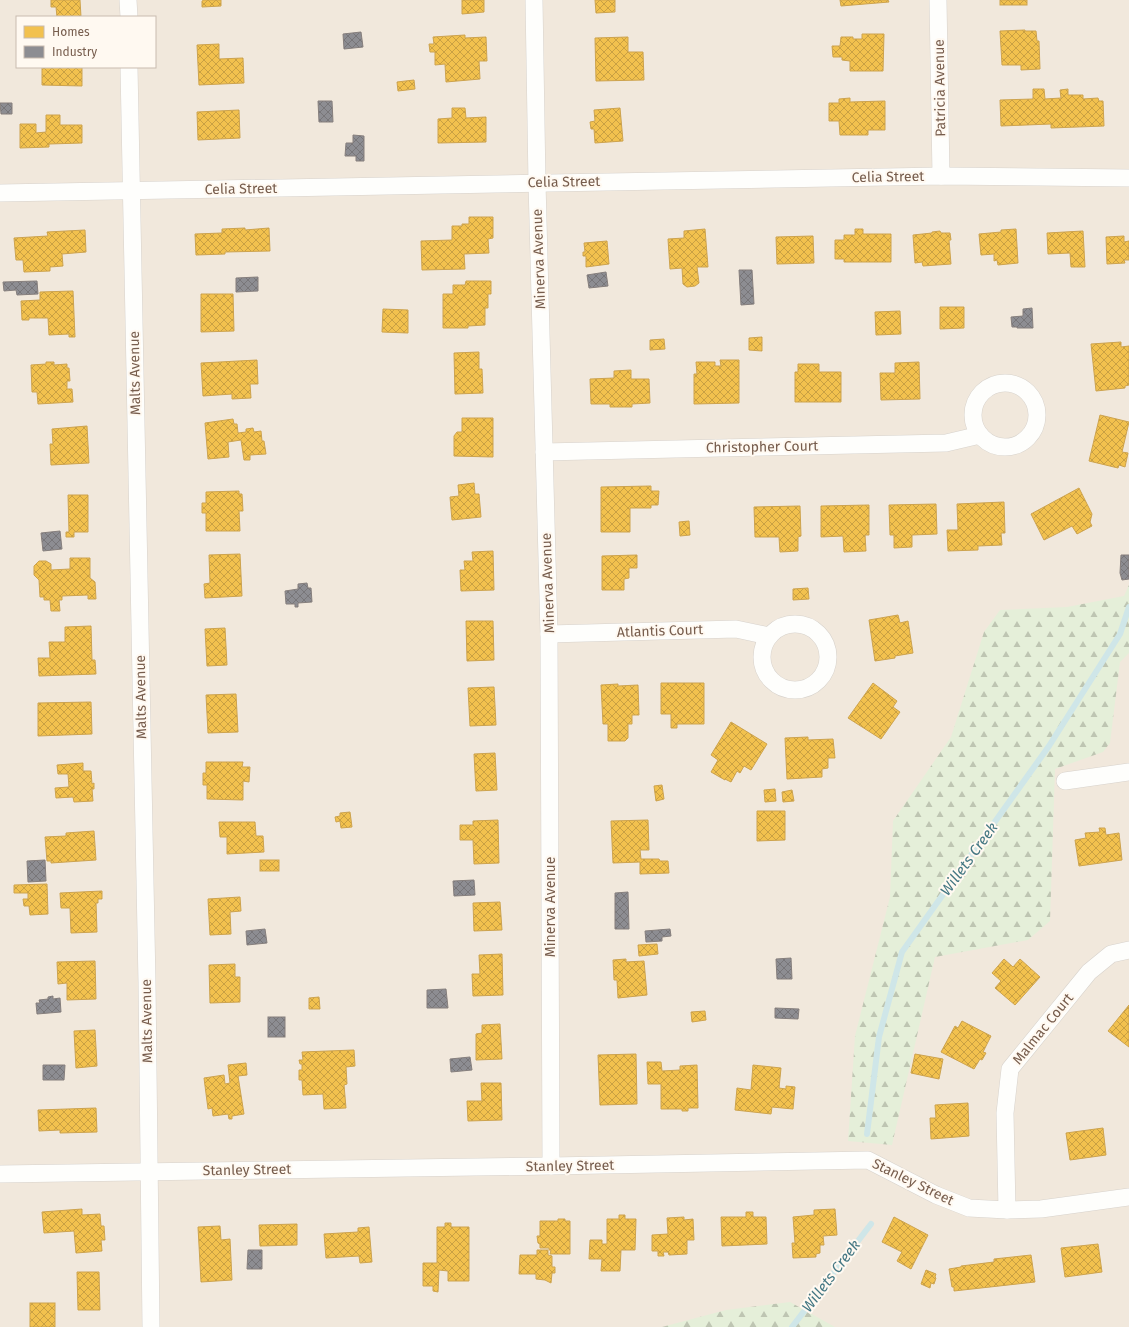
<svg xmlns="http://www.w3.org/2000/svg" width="1129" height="1327" font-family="'Fira Sans',sans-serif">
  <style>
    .residential { fill: #f1e8dc; fill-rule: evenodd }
    .forest { fill: url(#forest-firs) }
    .homes { fill: url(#homes-cross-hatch); stroke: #cda34e }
    .industry { fill: url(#industry-cross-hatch); stroke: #867f7d }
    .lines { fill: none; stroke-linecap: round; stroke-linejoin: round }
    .stream { stroke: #cfe6e8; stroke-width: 6 }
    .minor-casing { stroke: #d7d2cc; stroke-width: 18 }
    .minor { stroke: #fefefc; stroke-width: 17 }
    .labels { text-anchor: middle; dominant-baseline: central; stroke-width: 4; stroke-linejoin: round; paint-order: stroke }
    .street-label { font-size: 14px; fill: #775d4d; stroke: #fff9f1 }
    .water-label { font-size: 15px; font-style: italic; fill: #447783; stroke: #fff9f1 }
  </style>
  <defs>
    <pattern id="forest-firs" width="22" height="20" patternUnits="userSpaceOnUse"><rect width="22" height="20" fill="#e5efd9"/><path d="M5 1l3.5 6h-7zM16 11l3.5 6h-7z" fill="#bec5b2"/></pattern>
    <pattern id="homes-cross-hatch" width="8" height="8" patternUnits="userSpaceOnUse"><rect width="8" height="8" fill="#f2c14e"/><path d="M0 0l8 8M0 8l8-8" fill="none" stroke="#c9a043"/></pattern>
    <pattern id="industry-cross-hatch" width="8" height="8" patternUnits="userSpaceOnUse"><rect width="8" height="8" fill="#8d8d92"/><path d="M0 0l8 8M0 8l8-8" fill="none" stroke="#787679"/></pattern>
  </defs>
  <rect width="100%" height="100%" fill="#f8f5ee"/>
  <path class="residential" d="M0 0H1129V1327H0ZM17 17H155V67H17Z"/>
  <g class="forest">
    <polygon points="1129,585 1129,653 1120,662 1110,743 1103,752 1055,769 1050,921 1028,940 935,957 892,1145 848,1141 855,1036 890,897 893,821 951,737 984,632 1000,610 1067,607 1124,596"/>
    <polygon points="790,1302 835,1327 662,1327 726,1310"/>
  </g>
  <g class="homes">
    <polygon points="51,0 80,0 81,17 57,17 56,7 51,7"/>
    <polygon points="204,0 221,0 221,6 202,7 202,1"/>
    <polygon points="462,0 484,0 484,12 462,14"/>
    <polygon points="595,0 615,0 615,12 596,13"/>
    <polygon points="840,0 888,0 889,2 841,6"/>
    <rect x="1000" y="0" width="27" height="5"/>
    <polygon points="1025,30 1025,31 1036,31 1037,41 1039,41 1040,69 1021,70 1021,65 1002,65 1000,31"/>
    <polygon points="862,34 884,34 883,71 850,71 850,61 842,60 842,57 833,57 832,46 840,46 841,37 853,37 853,39 862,39"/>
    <polygon points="465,35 465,38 486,37 487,61 479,61 480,79 446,82 445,64 435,65 435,52 430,52 429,44 434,44 433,37"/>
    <polygon points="628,37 628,52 643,52 644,80 596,81 595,38"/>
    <polygon points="219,44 219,59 243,58 244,83 199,85 197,45"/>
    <polygon points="42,67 82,67 82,86 42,85"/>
    <polygon points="414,80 415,89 398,91 397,82"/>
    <polygon points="1033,89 1044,89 1045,99 1061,98 1060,90 1068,89 1068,95 1083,95 1083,99 1098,98 1099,101 1103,101 1104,126 1051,128 1051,124 1001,126 1000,100 1033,99"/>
    <polygon points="850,98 850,102 885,101 885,130 868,130 868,135 840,135 839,121 829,121 829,103 839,103 839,99"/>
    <polygon points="452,108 465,108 466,118 486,117 486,142 438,143 438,119 452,118"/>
    <polygon points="620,108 623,141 595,143 594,129 591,129 590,122 595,121 594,110"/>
    <polygon points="239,110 240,138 198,140 197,112"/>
    <polygon points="46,115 60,115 60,125 82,125 82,143 49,144 49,147 20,148 20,124 36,124 36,133 46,132"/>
    <polygon points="469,217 493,217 493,238 488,239 489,253 464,254 465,269 422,270 421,241 452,240 452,226 462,226 462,224 469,224"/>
    <polygon points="245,228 245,230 269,228 270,251 225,252 225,254 196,255 195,234 222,233 222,229"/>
    <polygon points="705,229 708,267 697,267 699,283 695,286 687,287 683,284 682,268 670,269 668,239 684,238 684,231"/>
    <polygon points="855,229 863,229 863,234 891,234 891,262 844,262 844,259 835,259 835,240 844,240 844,235 855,235"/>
    <polygon points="1016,229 1018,263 998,265 997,260 994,261 994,254 981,255 979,234 1001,232 1001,230"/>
    <polygon points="85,230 86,252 62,254 63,266 50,267 50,271 24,272 23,260 16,260 14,238 48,236 47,232"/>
    <polygon points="940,231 941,233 950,233 951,240 949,240 951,264 923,266 922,262 915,263 913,235 932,233 932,232"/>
    <polygon points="1083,231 1085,267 1071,267 1070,253 1048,254 1047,233"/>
    <polygon points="813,236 814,263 777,264 776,237"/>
    <polygon points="1124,236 1124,242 1129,241 1129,260 1124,260 1125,263 1107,264 1106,237"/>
    <polygon points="607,241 609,264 586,267 586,256 583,256 583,252 585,252 584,243"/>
    <polygon points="466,281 491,281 491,294 488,294 488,308 485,308 485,325 468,326 468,328 443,328 443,294 453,294 453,285 465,285"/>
    <polygon points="73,291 75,337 69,337 69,334 49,335 48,318 29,318 29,320 22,320 21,301 40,300 40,292"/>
    <polygon points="201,294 233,294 234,331 201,332"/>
    <polygon points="940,307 964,307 964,328 940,329"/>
    <polygon points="383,309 408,310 408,333 382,332"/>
    <polygon points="900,311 901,334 876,335 875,312"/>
    <polygon points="762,337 762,351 749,350 749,338"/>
    <polygon points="664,339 665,349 650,350 650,340"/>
    <polygon points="1121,342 1121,347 1129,346 1129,385 1125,386 1125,388 1096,391 1091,344"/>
    <polygon points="479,352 479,369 482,369 483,393 455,394 454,353"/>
    <polygon points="257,360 258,384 250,384 251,398 232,399 232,394 203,396 201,363"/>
    <polygon points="720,360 739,360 739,403 694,404 694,374 697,374 696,362 715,362 715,366 721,366"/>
    <polygon points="46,362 54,362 54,365 67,364 67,368 69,368 70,381 67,381 67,389 72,389 73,402 38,404 37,392 32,392 31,365 46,364"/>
    <polygon points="919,362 920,399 881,400 880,373 895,373 895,363"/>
    <polygon points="798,364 819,364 819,372 841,372 841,402 795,402 795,372 798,372"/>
    <polygon points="631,370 631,379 649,379 650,403 632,404 632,407 610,407 610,404 591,404 590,379 614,378 614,371"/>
    <polygon points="1100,415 1129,422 1122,452 1128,453 1125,467 1119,465 1118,468 1089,461"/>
    <polygon points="462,418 493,418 493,457 454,456 454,436 457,432 462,432"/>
    <polygon points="233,419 234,424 237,424 238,433 246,432 246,429 253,428 254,432 261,431 262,441 264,441 266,454 250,455 250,460 244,460 241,440 228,442 229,457 208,459 205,423"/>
    <polygon points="87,426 89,463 51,465 50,444 53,444 52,429"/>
    <polygon points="474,483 475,494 479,494 481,517 452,520 450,497 459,496 458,485"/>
    <polygon points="651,486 651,491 659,491 658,505 651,505 651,508 630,508 630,532 601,532 601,487"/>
    <polygon points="1079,488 1092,514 1090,522 1092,526 1077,534 1072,526 1044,540 1031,514"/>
    <polygon points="239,491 239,494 242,494 243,511 239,511 240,531 206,531 206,513 202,513 202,503 206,503 206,492"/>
    <polygon points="68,495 88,495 88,532 74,532 74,537 66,537 66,532 69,532"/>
    <polygon points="1004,502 1005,533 1001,533 1002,545 978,546 978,550 948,551 947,530 958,530 957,504"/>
    <polygon points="936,504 937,534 912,535 912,547 894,548 894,535 890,535 889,505"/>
    <polygon points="869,505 869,535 865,535 866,551 844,552 843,536 821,537 821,506"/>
    <polygon points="800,506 801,536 798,537 798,551 780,552 779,537 755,537 754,507"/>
    <polygon points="689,521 690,535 680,536 679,522"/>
    <polygon points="493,551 494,590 461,591 460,570 465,570 464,561 473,561 472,552"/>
    <polygon points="240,554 242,596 205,598 204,584 210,583 209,555"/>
    <polygon points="637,555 637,568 629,568 629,578 624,579 624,590 602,590 602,556"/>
    <polygon points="70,558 90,558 90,578 95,582 96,599 88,599 88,595 62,596 62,600 59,600 60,611 51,611 50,600 44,600 44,597 40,597 39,580 34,575 34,566 39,561 46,561 51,564 51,570 70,569"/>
    <polygon points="808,588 809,599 793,600 793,589"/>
    <polygon points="898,615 900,623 908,621 913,653 895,656 895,658 875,661 869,620"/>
    <polygon points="466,621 493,621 494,660 467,661"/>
    <polygon points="91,626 92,660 95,660 96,674 39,676 38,658 50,658 49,642 65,642 65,627"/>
    <polygon points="225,628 227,665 207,666 205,629"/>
    <polygon points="661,683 704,683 704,724 677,724 677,728 671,728 671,714 661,714"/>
    <polygon points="873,683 897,701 893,707 900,712 881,739 848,718"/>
    <polygon points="618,684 618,686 638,685 639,715 632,715 632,724 628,724 628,738 625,741 608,741 608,724 603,724 601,685"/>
    <polygon points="494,687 496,725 470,726 468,688"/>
    <polygon points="236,694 238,732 208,733 206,695"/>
    <polygon points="91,702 92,734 38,736 38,703"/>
    <polygon points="731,722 767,744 751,770 744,766 740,773 737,771 731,782 725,779 725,780 711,772 718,760 711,755"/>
    <polygon points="808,737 808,740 833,739 835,758 828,758 828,768 822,769 822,777 787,779 785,738"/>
    <polygon points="495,753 497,790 476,791 474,754"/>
    <polygon points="206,762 243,762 242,767 250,767 249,782 243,781 243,800 207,799 207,785 203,785 203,773 206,773"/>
    <polygon points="83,763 83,771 91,771 92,784 94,783 94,789 92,789 93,801 74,802 73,797 56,798 55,788 69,787 68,774 58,774 57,765"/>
    <polygon points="662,785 664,799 656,801 654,786"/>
    <polygon points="775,789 776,801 765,802 764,790"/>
    <polygon points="792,790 794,801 783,802 782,792"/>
    <polygon points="757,811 785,811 785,840 757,841"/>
    <polygon points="350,812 352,827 341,828 340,821 336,822 335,817 340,816 340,813"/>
    <polygon points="498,820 499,863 474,864 473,840 460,840 460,825 473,825 473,821"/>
    <polygon points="648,820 649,850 640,850 641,859 659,859 660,861 668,861 669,873 640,874 640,862 613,863 611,821"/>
    <polygon points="219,822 255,822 256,836 263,836 264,852 227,854 227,837 220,837"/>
    <polygon points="1099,828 1105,828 1106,835 1119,833 1122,860 1079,866 1075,840 1086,838 1085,833 1100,832"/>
    <polygon points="94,831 96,860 51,863 51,861 47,861 45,837 66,836 66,833"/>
    <rect x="260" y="860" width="19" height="11"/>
    <polygon points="47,884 48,914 30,915 29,906 24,906 23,899 28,899 28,893 14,893 14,885"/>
    <polygon points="102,891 102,899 98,899 98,903 96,903 97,932 71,933 70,908 61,908 60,893"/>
    <polygon points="240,897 241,911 230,912 231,934 210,935 208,899"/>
    <polygon points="500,902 502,930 474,931 473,903"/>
    <polygon points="657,944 658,954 639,956 638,945"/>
    <polygon points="502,954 503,995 473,996 472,974 480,974 479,955"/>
    <polygon points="626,959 626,962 644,961 647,995 618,998 617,980 614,980 613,960"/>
    <polygon points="1004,959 1013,967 1020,959 1040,977 1015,1005 995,988 1001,981 992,973"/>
    <polygon points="95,961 96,999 67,1000 67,983 58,984 57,962"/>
    <polygon points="235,964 235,977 240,977 240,1002 210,1003 209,965"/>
    <polygon points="319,997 320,1009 309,1009 309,998"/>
    <polygon points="1129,1005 1129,1047 1108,1031"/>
    <polygon points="705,1011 706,1020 692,1022 691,1012"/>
    <polygon points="962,1021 991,1036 983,1052 986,1053 982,1060 980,1059 974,1069 941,1052 955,1026 958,1028"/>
    <polygon points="500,1024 502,1059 476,1060 476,1034 482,1033 482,1025"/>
    <polygon points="95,1030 97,1066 76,1068 74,1031"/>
    <polygon points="354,1050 355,1066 346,1067 347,1084 344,1085 346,1108 324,1109 323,1094 303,1095 302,1080 299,1080 299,1070 302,1070 302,1064 300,1064 299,1060 303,1060 302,1052"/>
    <polygon points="636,1054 637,1104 600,1105 598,1055"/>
    <polygon points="915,1054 943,1059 939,1079 911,1073"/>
    <polygon points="647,1062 661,1062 662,1071 680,1070 680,1066 697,1065 698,1108 688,1108 688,1111 682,1111 682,1109 661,1109 661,1084 648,1084"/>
    <polygon points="246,1063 247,1075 238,1076 244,1114 232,1116 232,1119 229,1119 228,1114 213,1116 212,1108 208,1109 204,1078 224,1075 225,1084 230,1083 228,1065"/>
    <polygon points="753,1065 781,1068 779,1088 786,1089 786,1086 795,1087 793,1109 772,1107 771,1114 735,1110 737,1088 751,1090"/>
    <polygon points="481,1083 501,1083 502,1120 468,1121 467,1101 482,1101"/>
    <polygon points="968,1103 969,1136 931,1139 930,1118 936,1118 935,1105"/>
    <polygon points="96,1108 97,1132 60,1133 60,1130 39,1131 38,1110"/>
    <polygon points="1103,1128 1106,1155 1070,1160 1066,1133"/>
    <polygon points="82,1209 82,1215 100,1214 101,1226 104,1226 105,1240 101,1240 102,1251 76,1253 74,1231 44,1233 42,1212"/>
    <polygon points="835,1209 837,1235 823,1236 824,1245 820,1245 820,1253 816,1254 816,1257 793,1258 792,1243 795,1243 793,1217 814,1215 814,1210"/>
    <polygon points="746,1212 753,1212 753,1217 766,1217 767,1244 722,1246 721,1217 746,1217"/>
    <polygon points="619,1215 625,1215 625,1219 636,1219 635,1250 621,1250 620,1271 601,1271 602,1259 589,1259 590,1240 602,1240 602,1244 607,1244 607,1219 619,1219"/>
    <polygon points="684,1217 684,1220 693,1219 694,1240 687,1240 687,1254 669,1255 668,1252 663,1252 664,1256 658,1256 658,1251 652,1251 652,1235 668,1234 667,1218"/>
    <polygon points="894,1217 928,1235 911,1269 897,1261 902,1252 882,1242"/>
    <polygon points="558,1219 565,1219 565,1221 570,1221 570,1254 550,1254 551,1250 549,1250 549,1248 540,1248 540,1244 538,1243 537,1236 540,1236 540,1221 558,1221"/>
    <polygon points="445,1223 451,1223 451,1227 469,1227 469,1281 448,1281 448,1271 439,1270 438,1292 433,1291 433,1286 423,1286 423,1263 437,1263 437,1227 445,1227"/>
    <polygon points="297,1224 297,1245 260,1246 259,1225"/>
    <polygon points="220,1226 221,1240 230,1239 232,1280 201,1282 198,1227"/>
    <polygon points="369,1227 372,1262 360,1263 359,1256 326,1258 324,1234 358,1232 358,1228"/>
    <polygon points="1098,1244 1102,1272 1065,1277 1061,1248"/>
    <polygon points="537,1250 548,1250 548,1255 552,1256 552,1267 555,1267 555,1273 552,1273 551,1283 545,1280 536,1279 536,1274 519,1274 520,1255 537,1255"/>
    <polygon points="1031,1255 1035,1282 954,1291 954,1287 952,1287 949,1269 961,1267 961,1266 994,1262 994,1259"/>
    <polygon points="926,1270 936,1274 935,1277 936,1278 934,1284 931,1283 930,1288 921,1284"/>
    <polygon points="77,1272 99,1272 100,1310 78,1310"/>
    <rect x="30" y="1303" width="25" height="24"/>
  </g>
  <g class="industry">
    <polygon points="361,32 363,47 344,49 343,34"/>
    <polygon points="318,101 332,101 333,122 319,122"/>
    <polygon points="0,103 12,103 12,114 1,114"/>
    <polygon points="353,135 364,136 364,161 356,161 356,156 345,156 346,143 353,143"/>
    <polygon points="739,270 752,270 754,304 741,305"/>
    <polygon points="606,272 608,286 589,288 587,275"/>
    <polygon points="258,277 258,291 236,292 236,278"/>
    <polygon points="37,281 38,294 17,295 16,290 4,291 3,282"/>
    <polygon points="1032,308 1033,328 1017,328 1017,327 1012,327 1011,317 1023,316 1023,309"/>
    <polygon points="60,531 62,549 43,551 41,533"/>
    <polygon points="1121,555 1129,555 1129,579 1122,580 1120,573"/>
    <polygon points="307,583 308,588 311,588 312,602 298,603 298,607 295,607 295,604 286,604 285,591 298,589 298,584"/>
    <polygon points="45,860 46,881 28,882 27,861"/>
    <polygon points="474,880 475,895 454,896 453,881"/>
    <polygon points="628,892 629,929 615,929 615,893"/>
    <polygon points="265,929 267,943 247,945 246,931"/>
    <polygon points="670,929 671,936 662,937 662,941 646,942 645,931"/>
    <polygon points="791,958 792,979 777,979 776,959"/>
    <polygon points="446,989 448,1008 427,1008 427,990"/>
    <polygon points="53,996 53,999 60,998 61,1012 37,1014 36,1003 40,1003 39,1000 48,999 48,997"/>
    <polygon points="775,1008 799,1009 798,1019 775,1018"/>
    <rect x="268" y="1017" width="17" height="20"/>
    <polygon points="470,1057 472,1070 451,1072 450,1059"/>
    <polygon points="43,1065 65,1065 64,1080 43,1080"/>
    <polygon points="248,1250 262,1250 262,1269 247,1269"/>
  </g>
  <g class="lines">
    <g class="stream">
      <polyline points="867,1134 879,1037 902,952 1049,746 1120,634 1129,607"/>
      <polyline points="792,1327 871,1224"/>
    </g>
    <g class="minor-casing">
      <g id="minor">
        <polyline points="128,0 129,17"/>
        <polyline points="534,0 537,183 549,634 551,1166"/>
        <polyline points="938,0 941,176"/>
        <polyline points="129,67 147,983 151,1327"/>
        <polyline points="0,193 941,176 1129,178"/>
        <circle cx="1005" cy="415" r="32"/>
        <polyline points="544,452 946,443 980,435"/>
        <circle cx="795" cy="657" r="33"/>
        <polyline points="549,634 736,629 769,636"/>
        <polyline points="1065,781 1129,772"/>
        <polyline points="0,1174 551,1166 868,1160 936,1195 969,1208 1007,1210 1041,1209 1129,1197"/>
        <polyline points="1007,1210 1005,1113 1010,1069 1089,972 1111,954 1129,950"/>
      </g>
    </g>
    <use href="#minor" class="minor"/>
  </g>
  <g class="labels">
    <g class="street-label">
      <text transform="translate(940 88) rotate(-91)">Patricia Avenue</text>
      <text transform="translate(888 177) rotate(-1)">Celia Street</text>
      <text transform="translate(564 182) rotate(-1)">Celia Street</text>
      <text transform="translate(241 189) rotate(-1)">Celia Street</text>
      <text transform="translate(539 259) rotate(-92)">Minerva Avenue</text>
      <text transform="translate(135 373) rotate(-91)">Malts Avenue</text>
      <text transform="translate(762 447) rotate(-1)">Christopher Court</text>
      <text transform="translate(548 583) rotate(-92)">Minerva Avenue</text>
      <text transform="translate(660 631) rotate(-2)">Atlantis Court</text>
      <text transform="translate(141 697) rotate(-91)">Malts Avenue</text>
      <text transform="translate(550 907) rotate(-90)">Minerva Avenue</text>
      <text transform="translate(147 1021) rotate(-91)">Malts Avenue</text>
      <text transform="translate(1043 1029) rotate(-51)">Malmac Court</text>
      <text transform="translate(570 1166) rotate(-1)">Stanley Street</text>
      <text transform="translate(247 1170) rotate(-1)">Stanley Street</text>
      <text transform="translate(913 1182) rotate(26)">Stanley Street</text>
    </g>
    <g class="water-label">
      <text transform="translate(969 859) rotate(-54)">Willets Creek</text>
      <text transform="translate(831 1276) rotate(-53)">Willets Creek</text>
    </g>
  </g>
  <rect x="16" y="16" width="140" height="52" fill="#fff9f1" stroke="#c9bbaf"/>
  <rect x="24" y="26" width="20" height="12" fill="#f2c14e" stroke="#c9bbaf"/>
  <text x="52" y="36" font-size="12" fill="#775d4d">Homes</text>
  <rect x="24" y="46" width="20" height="12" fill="#8d8d92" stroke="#c9bbaf"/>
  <text x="52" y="56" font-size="12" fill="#775d4d">Industry</text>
</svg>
